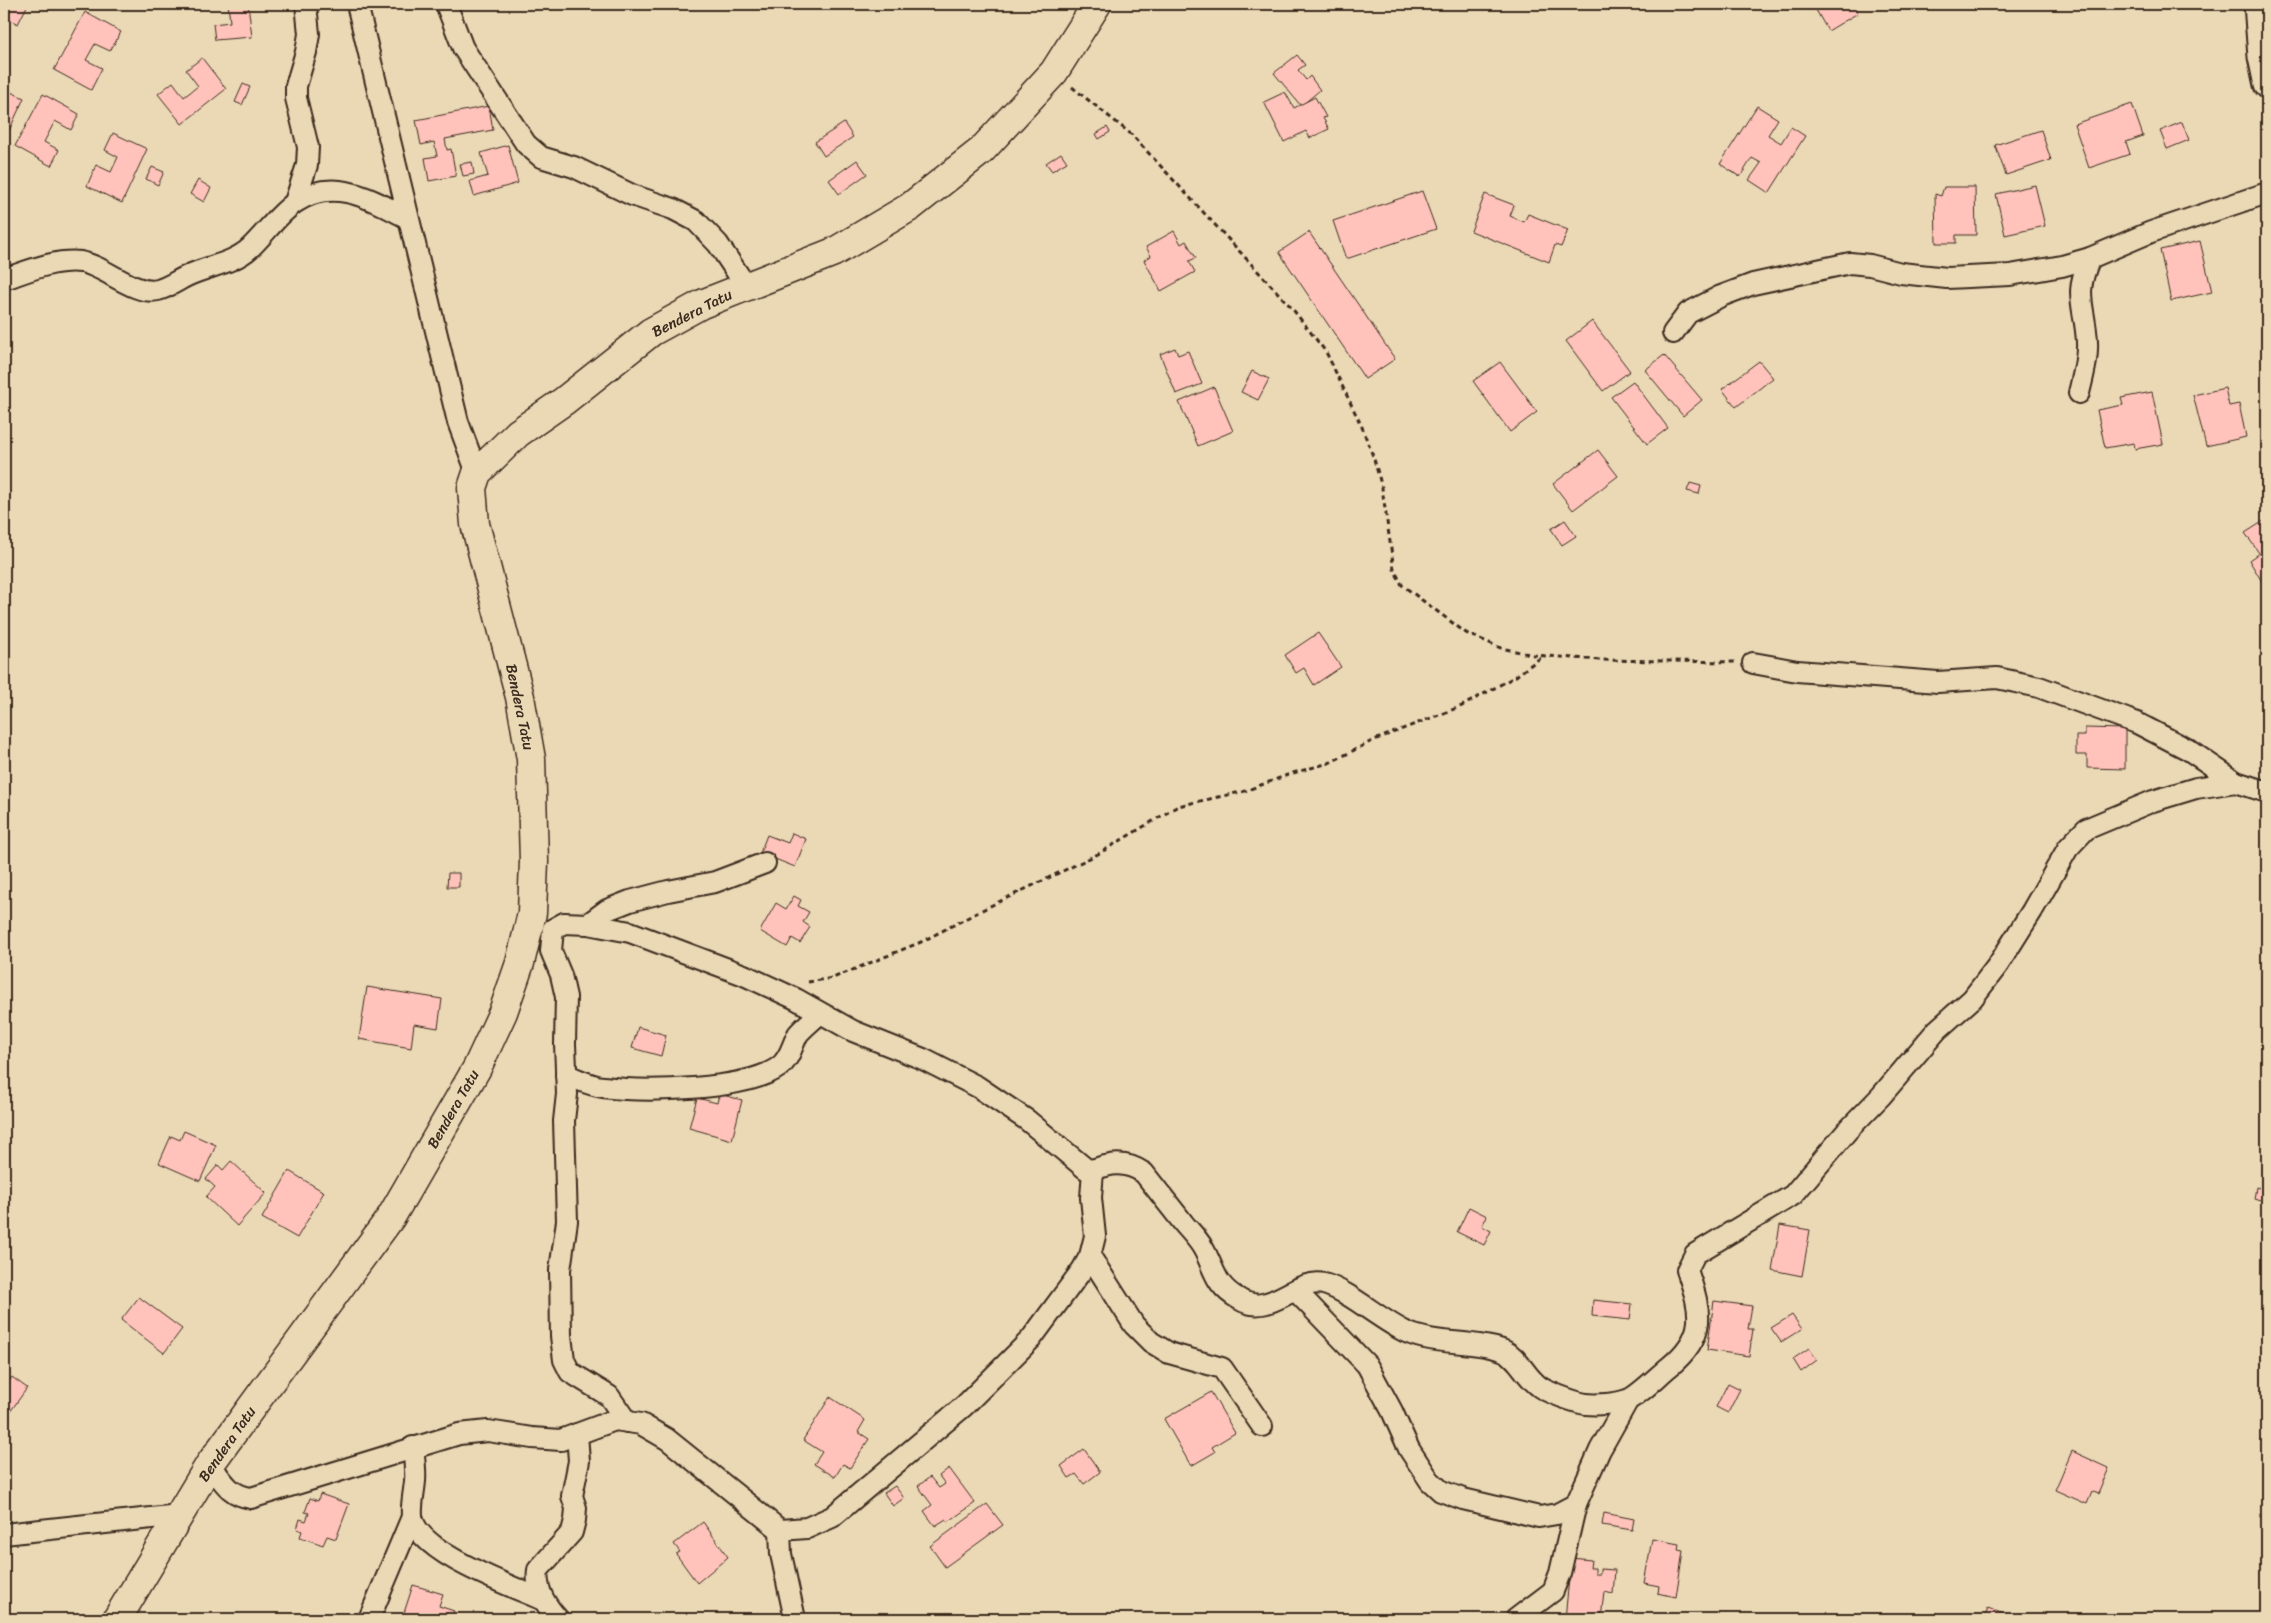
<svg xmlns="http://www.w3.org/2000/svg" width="2271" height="1623" font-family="Sriracha,sans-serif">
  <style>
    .building { fill: #ffc3bb; stroke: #3b2a1e }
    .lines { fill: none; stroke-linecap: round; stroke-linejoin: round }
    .minor-casing { stroke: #3b2a1e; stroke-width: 24 }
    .tertiary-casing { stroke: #3b2a1e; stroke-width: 29 }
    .secondary-casing { stroke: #3b2a1e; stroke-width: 31 }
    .path { stroke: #3b2a1e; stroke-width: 3; stroke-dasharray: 5 4; stroke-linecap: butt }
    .minor { stroke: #ebd9b6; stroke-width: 20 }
    .tertiary { stroke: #ebd9b6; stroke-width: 25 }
    .secondary { stroke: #ebd9b6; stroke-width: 28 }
    .labels { text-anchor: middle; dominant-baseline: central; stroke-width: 4; stroke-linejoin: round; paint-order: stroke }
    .street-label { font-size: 15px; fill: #3b2a1e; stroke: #ebd9b6 }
  </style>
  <rect width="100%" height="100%" fill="#ebd9b6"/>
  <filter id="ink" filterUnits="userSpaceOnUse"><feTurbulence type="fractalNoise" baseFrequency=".02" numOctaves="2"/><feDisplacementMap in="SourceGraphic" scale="10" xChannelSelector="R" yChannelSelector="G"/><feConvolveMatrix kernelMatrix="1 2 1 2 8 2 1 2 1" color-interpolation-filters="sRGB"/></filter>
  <g filter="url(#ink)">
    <g class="building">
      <polygon points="4,4 28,4 18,24 4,17"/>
      <polygon points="228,4 248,4 252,37 215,40 213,24 230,22"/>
      <polygon points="1825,4 1853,4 1858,13 1828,31 1816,10"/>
      <polygon points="85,12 121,32 110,51 95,44 86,60 102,68 91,90 54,70"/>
      <polygon points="1297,55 1305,65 1298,70 1306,80 1310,76 1320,90 1301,106 1274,73"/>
      <polygon points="202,58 226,89 182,124 158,94 173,82 184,97 198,86 186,70"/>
      <polygon points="243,84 250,87 242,105 235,102"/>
      <polygon points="4,89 24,98 8,133 4,131"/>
      <polygon points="1285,92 1294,108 1315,97 1326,117 1323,118 1329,129 1310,138 1306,131 1284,142 1264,102"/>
      <polygon points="43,94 79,114 71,130 55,121 44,142 59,150 51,166 15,146"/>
      <polygon points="2132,104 2143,136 2126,142 2130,154 2089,168 2074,124"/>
      <polygon points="489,106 493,130 445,139 447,150 451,149 456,176 429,181 425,158 437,156 434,142 421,145 416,120"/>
      <polygon points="1757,106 1778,119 1768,135 1781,143 1791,127 1805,136 1769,193 1749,180 1761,163 1752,158 1740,177 1720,164"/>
      <polygon points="2182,122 2189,140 2167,149 2160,131"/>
      <polygon points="844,123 853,137 824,156 815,142"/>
      <polygon points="1107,127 1110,132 1099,139 1096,134"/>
      <polygon points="2041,130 2051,160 2006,175 1995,145"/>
      <polygon points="113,133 147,149 122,203 87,186 96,165 111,172 118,157 105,150"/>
      <polygon points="508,145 518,183 474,196 470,181 488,176 481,153"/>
      <polygon points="1061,153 1067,162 1052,171 1046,163"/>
      <polygon points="857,160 867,174 839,194 829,180"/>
      <polygon points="472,162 474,174 463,176 460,164"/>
      <polygon points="152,167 164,172 158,185 146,179"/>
      <polygon points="198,180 211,188 204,202 190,194"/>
      <polygon points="2035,185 2045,226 2005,235 1996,194"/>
      <polygon points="1944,187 1975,187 1976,235 1956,235 1956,243 1936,243 1935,194 1941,196"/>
      <polygon points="1422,191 1436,229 1346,259 1333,221"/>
      <polygon points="1485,194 1514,205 1510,216 1524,222 1528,214 1568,230 1561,247 1555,245 1549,262 1471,231"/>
      <polygon points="1174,231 1181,244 1186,241 1196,258 1189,261 1195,272 1161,291 1144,260 1151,256 1146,247"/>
      <polygon points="1309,232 1395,359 1365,379 1279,252"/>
      <polygon points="2200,241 2212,292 2171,301 2160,250"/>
      <polygon points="1592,321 1630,371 1603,391 1566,341"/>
      <polygon points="1175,348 1178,355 1188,351 1202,384 1176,394 1160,354"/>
      <polygon points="1664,355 1702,400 1683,416 1645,370"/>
      <polygon points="1759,361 1773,378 1736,407 1722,389"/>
      <polygon points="1500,362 1537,412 1510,432 1473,381"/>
      <polygon points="1252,371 1269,379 1258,400 1241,392"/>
      <polygon points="1633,381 1668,428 1647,444 1611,397"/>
      <polygon points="1214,387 1233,431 1198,446 1179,402"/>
      <polygon points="2225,388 2229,406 2239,404 2246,437 2206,446 2193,395"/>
      <polygon points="2152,392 2163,444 2135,449 2134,443 2105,448 2097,410 2123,405 2121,398"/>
      <polygon points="1598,450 1618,476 1573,510 1553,484"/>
      <polygon points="1690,483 1701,486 1699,494 1687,491"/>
      <polygon points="2267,519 2267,583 2264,585 2249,560 2259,553 2245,533"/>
      <polygon points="1565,520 1576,536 1562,545 1551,529"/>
      <polygon points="1318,633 1341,667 1314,685 1304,668 1296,673 1285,655"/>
      <polygon points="2085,728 2125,729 2125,769 2087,768 2087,755 2076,755 2076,736 2085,736"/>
      <polygon points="792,833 806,839 795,867 760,853 767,835 788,843"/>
      <polygon points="448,873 459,873 459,887 447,887"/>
      <polygon points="794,896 801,900 798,906 809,912 803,922 810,927 800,943 792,938 787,947 760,931 776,903 786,909"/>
      <polygon points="367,987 442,999 438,1028 414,1024 411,1048 359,1039"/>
      <polygon points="638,1027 666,1035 661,1056 632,1048"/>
      <polygon points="719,1094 742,1100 732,1140 689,1128 697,1098 717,1103"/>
      <polygon points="184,1131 216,1145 200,1181 159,1163 171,1136 180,1140"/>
      <polygon points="231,1161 266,1193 237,1226 206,1197 215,1187 206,1179 218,1165 223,1170"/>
      <polygon points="289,1171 324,1192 297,1238 262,1218"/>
      <polygon points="2256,1187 2267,1190 2267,1199 2264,1198 2263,1202 2254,1199"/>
      <polygon points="1469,1207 1487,1216 1482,1226 1491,1231 1484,1245 1457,1232"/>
      <polygon points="1780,1225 1810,1230 1802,1276 1772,1270"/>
      <polygon points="2267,1248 2267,1264 2262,1262"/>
      <polygon points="139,1297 182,1329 164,1353 121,1320"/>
      <polygon points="1593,1300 1632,1304 1630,1320 1592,1316"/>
      <polygon points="1714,1301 1752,1306 1748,1329 1753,1329 1749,1356 1707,1350"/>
      <polygon points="1792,1315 1802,1329 1781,1342 1771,1328"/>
      <polygon points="1809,1348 1817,1360 1801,1372 1793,1359"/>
      <polygon points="12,1377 27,1388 5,1419 4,1388"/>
      <polygon points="1728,1383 1740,1389 1728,1413 1716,1407"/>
      <polygon points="1211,1392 1235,1433 1212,1447 1215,1452 1191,1466 1164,1419"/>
      <polygon points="830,1397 865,1420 858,1432 869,1439 850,1468 843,1464 835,1477 814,1464 822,1452 803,1440"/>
      <polygon points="1084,1449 1100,1472 1084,1484 1076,1474 1069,1478 1061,1466"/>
      <polygon points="2072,1451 2109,1468 2098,1494 2092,1492 2087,1504 2055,1490"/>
      <polygon points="949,1468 975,1503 948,1522 946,1519 935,1526 924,1511 932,1505 918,1486 930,1477 939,1488 945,1484 939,1476"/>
      <polygon points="895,1486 904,1498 893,1506 884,1493"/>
      <polygon points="320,1494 349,1504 336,1539 327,1536 323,1545 300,1537 302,1531 297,1529 300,1519 306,1521 309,1513 305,1512 310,1498 318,1501"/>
      <polygon points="987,1504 1003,1525 945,1567 930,1546"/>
      <polygon points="1604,1513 1634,1519 1632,1530 1602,1525"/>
      <polygon points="703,1522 728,1557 697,1583 676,1554 680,1552 674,1544"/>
      <polygon points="1652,1539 1679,1544 1678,1550 1683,1551 1676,1597 1658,1593 1659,1586 1644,1583"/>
      <polygon points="1571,1558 1591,1560 1590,1568 1595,1568 1595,1574 1600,1574 1600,1569 1615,1570 1613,1594 1604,1592 1601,1619 1565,1619"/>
      <polygon points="413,1585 443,1594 439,1606 454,1611 451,1619 402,1619"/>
      <polygon points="1988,1608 2016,1619 1983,1619"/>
    </g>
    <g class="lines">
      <g class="minor-casing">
        <g id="minor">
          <polyline points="357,4 458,422 477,473"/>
          <polyline points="446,4 463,48 526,144 541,157 574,167 632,195 673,209 696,221 718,244 746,286"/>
          <polyline points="295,202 307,165 308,147 296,98 296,86 306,52 309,34 306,4"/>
          <path d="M4 279C28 271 55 259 81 262 105 266 135 296 158 290 169 287 178 280 189 275 209 266 234 263 250 248 266 233 278 214 296 202 334 176 372 200 408 218"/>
          <polyline points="1673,333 1688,313 1721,296 1753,284 1850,263 1870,265 1901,273 1947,278 2010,275 2062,266 2090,258 2151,232 2267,193"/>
          <path d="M2079 393C2083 376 2088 359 2087 342 2085 305 2073 296 2090 258"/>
          <polyline points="1753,663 1797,671 1938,682 1997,678 2039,687 2137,723 2189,750 2236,782 2267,792"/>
          <polyline points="588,924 607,910 630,901 668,891 715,882 765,863"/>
          <path d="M566 1075C578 1079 591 1086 603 1087 644 1092 745 1091 779 1067 790 1059 792 1045 798 1034 804 1027 813 1020 820 1013"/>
          <polyline points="1090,1256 1134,1325 1151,1342 1169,1353 1222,1368 1262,1426"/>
          <polyline points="1296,1291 1367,1365 1392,1411 1409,1449 1430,1481 1441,1491 1463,1499 1539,1517 1557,1514 1576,1504 1600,1450 1628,1400"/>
          <path d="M627 1422 609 1396 570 1372 564 1360 561 1336 560 1270 567 1221 564 1121 567 1094 565 1044 566 997 561 975 551 951 553 929 564 923 588 924 630 932 744 975 796 999 853 1031 923 1059 978 1087 1027 1120 1086 1169C1095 1171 1098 1167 1106 1166 1120 1162 1132 1165 1144 1173 1157 1190 1171 1207 1184 1224 1190 1231 1198 1239 1203 1248 1215 1269 1214 1285 1239 1299 1270 1319 1296 1277 1324 1284 1349 1291 1380 1320 1406 1332 1436 1345 1471 1340 1502 1350 1519 1356 1525 1377 1540 1387 1547 1392 1577 1403 1586 1404 1597 1405 1616 1404 1627 1400 1637 1397 1659 1375 1669 1367 1707 1336 1702 1313 1687 1270L1695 1254 1793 1195 1848 1130 1881 1096 1937 1030 1972 999 1998 965 2032 911 2068 848 2086 829 2153 801 2196 788 2236 782"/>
          <path d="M413 1447C414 1458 416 1470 415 1481 414 1493 411 1504 412 1516 417 1553 512 1586 543 1600"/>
          <path d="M210 1464C223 1481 229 1495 251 1498L459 1434 488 1431 532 1438 561 1440 615 1420 641 1424 667 1439 780 1530 807 1528 832 1517 964 1406 1031 1339 1082 1270 1090 1256 1095 1236 1091 1198 1093 1170"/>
          <polyline points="780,1530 781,1554 795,1619"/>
          <polyline points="4,1534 179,1515"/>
          <polyline points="369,1619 412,1517"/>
          <path d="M558 1619C546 1606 535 1589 538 1570L572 1532 575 1520 576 1508 572 1496 579 1461 577 1434"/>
          <polyline points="1516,1619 1553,1591 1560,1573 1576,1504"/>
        </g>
      </g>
      <g class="tertiary-casing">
        <polyline id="tertiary" points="2257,4 2261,57 2267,85"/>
      </g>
      <g class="secondary-casing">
        <polyline id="secondary" points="117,1619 210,1464 391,1217 477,1068 503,1012 520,963 532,913 534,861 531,759 520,697 475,524 472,488 477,473 518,433 564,401 651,332 702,304 834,252 910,207 981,151 1054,72 1097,4"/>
      </g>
      <g class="path">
        <polyline points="1072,87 1131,134 1291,307 1326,352 1362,427 1374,459 1382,488 1394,569 1402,585 1466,633 1501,648 1534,655 1600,660 1735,662"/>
        <polyline points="808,982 833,978 921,942 986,908 1098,854 1178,806 1245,791 1293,773 1329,763 1374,740 1462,706 1516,676 1544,655"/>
      </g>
      <use href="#minor" class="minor"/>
      <use href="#tertiary" class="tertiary"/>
      <use href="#secondary" class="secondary"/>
    </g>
  </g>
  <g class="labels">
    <g class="street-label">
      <text transform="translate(692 313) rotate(-27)">Bendera Tatu</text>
      <text transform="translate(520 707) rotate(78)">Bendera Tatu</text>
      <text transform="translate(453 1109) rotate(-60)">Bendera Tatu</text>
      <text transform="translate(227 1444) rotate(-55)">Bendera Tatu</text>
    </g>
  </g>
  <rect width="2271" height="1623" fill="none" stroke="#ebd9b6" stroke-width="20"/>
  <rect x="10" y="10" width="2251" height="1603" fill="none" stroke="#3b2a1e" stroke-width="2" filter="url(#ink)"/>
</svg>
